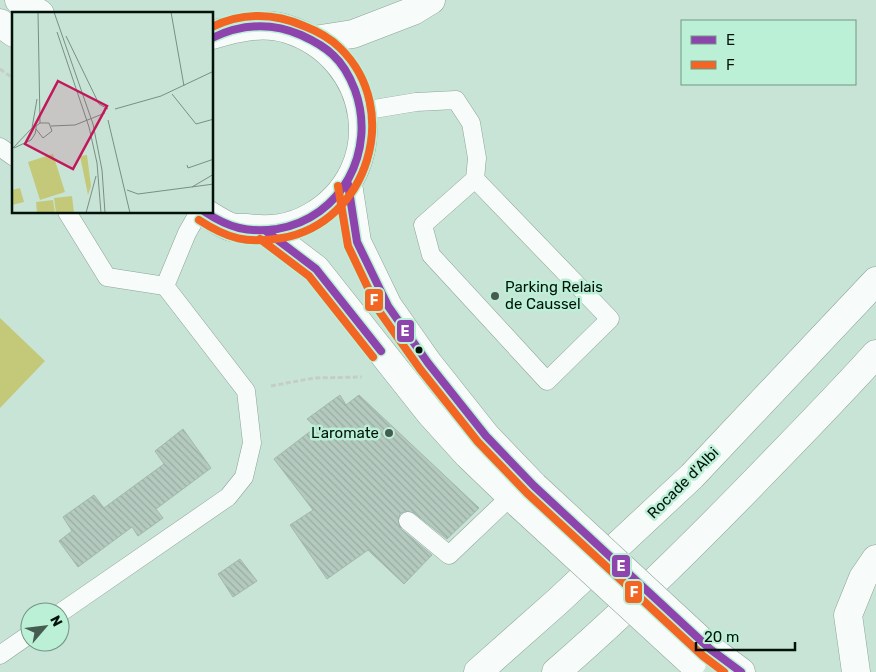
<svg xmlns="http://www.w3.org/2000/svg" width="876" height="672" font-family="Rubik,sans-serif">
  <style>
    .garden { fill: #c4c979 }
    .building { fill: url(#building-back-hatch); stroke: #a2b8ad }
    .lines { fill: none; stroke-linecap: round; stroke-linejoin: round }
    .lane-casing { stroke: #8da398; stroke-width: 19 }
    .secondary-casing { stroke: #8da398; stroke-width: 29 }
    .highway-casing { stroke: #8da398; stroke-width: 29 }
    .path { stroke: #c5cdc9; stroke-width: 3; stroke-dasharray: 5 2.5; stroke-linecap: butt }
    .lane { stroke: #f7fbf9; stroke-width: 18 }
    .secondary { stroke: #f7fbf9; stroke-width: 28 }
    .highway { stroke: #f7fbf9; stroke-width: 28 }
    .secondary-bridge-casing { stroke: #8da398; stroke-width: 29; stroke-linecap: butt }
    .secondary-bridge { stroke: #f7fbf9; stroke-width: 28 }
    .bus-1-casing { stroke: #bcf0d6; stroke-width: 11 }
    .bus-2-casing { stroke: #bcf0d6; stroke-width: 11 }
    .bus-1 { stroke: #8e44ad; stroke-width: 8 }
    .bus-2 { stroke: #f26522; stroke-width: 8 }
    .poi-dot { fill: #475c51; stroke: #bcf0d6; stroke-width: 2 }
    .bus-dot { fill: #01120a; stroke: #bcf0d6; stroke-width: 2 }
    .labels { text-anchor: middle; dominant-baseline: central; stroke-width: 5; stroke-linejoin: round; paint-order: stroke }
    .poi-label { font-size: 15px; fill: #01120a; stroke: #bcf0d6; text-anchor: start }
    .street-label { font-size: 15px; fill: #01120a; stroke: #bcf0d6 }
    .inset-road { fill: none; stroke: #789084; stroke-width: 1 }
    .view { fill: #c2185b; fill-opacity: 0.15; stroke: #c2185b; stroke-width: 2.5 }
    .inset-edge { fill: none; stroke: #01120a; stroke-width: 2.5 }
    .line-badge { stroke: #bcf0d6; stroke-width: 2 }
    .badge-label { font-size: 14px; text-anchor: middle; font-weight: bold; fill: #fff }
  </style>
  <defs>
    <pattern id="building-back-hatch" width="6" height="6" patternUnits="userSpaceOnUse" patternTransform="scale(1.25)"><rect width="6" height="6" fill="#b4cabf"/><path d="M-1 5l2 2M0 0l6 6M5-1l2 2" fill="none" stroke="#99aca3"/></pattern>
  </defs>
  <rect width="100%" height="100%" fill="#c8e4d6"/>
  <polygon class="garden" points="0,318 45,361 0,408"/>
  <g class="building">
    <polygon points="340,395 346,405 359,395 479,508 447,539 414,513 405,511 400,514 398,520 401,529 432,555 404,584 368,550 327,579 290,525 313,510 274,459 316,427 307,419"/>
    <polygon points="183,429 211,468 156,509 163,518 138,536 132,527 78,567 59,541 72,531 63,517 94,495 104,508 138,483 164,464 155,451"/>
    <polygon points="240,559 257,581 233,597 218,574"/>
  </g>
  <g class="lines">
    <g class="lane-casing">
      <g id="lane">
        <polyline points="362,111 416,102 456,100 471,123 477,158 475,179 610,319 547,381 431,255 423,225 475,179"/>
        <polyline points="0,147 14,157"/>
        <polyline points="67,212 107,277 165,286"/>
        <polyline points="408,521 449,555 511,496"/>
        <polyline points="60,613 228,497 244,477 252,443 246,391 165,286 187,233 199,212"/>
        <polyline points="0,655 30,634"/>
      </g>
    </g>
    <g class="secondary-casing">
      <g id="secondary">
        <polyline points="19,0 40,14"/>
        <polyline points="0,23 14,33"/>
        <polyline points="348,184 357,242 388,306 428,363 486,436 534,486"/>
        <path d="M204 212C212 217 222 224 231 227 235 228 241 228 246 228 270 231 290 229 311 217 392 170 374 56 287 29 263 21 236 28 212 35"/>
        <polyline points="266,231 316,269 430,413 468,455 519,504"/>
        <polyline points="710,649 741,672"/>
      </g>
    </g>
    <g class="highway-casing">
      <g id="highway">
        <polyline points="314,40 353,34 413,11 431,0"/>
        <polyline points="478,672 557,602 692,476 876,281"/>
        <path d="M556 672C627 611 693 545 758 478 798 437 838 396 876 354"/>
        <polyline points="856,672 848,615 863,578 876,559"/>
      </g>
    </g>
    <g class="path">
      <polyline points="0,69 14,79"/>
      <polyline points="271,386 314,378 362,377"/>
    </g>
    <use href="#lane" class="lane"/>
    <use href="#secondary" class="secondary"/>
    <use href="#highway" class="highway"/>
    <g class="secondary-bridge-casing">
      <g id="secondary-bridge">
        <polyline points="534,486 710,649"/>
        <polyline points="519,504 692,663"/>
      </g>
    </g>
    <use href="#secondary-bridge" class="secondary-bridge"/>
    <g class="bus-1-casing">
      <g id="bus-1">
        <polyline points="348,184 357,242 388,306 428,363 486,436 534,486 710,649 741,672"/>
        <path d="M205 212C229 228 248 233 277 229 342 218 377 151 355 90 350 77 343 64 333 55 324 46 312 40 301 35 271 22 241 24 212 38"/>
        <polyline points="266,231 316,269 381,351"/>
      </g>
    </g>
    <g class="bus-2-casing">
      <g id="bus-2">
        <polyline points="338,186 348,246 379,311 420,369 478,442 527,493 703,656 724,672"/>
        <path d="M199 220C228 239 247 244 282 238 368 223 403 109 340 48 330 38 317 31 304 26 275 13 242 12 212 27"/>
        <polyline points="260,239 309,276 373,357"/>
      </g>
    </g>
    <use href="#bus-1" class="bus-1"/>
    <use href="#bus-2" class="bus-2"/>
  </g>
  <g class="poi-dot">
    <circle cx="495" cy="296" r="5"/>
    <circle cx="389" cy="433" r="5"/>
  </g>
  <circle class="bus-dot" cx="419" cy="350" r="4.5"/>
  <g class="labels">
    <g class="poi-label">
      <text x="505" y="287">Parking Relais<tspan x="505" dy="17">de Caussel</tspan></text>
      <text x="379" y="433" text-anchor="end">L'aromate</text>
    </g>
    <g class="street-label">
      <text transform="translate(683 483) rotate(-45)">Rocade d'Albi</text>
    </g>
  </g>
  <g transform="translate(12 12)">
    <rect width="201" height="201" fill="#c8e4d6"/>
    <path d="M41 142 53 180 28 188 16 150ZM75 143 79 174 76 183 68 144ZM8 176 12 190 0 193V178ZM60 184 62 201H44L42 186ZM41 188 43 201H25L24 190Z" fill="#c4c979"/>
    <path class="inset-road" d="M26 0 28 111M42 0 81 112 90 158 93 201M159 0 172 74M45 20 77 115 85 151 89 201M54 24 87 92 96 97M160 82 184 112 202 107M103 97 149 84 202 59M96 108 118 201M39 114 63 113 93 101M2 136 19 128 23 122 24 117V114L28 111H37L40 119 31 126 24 117M0 137 20 116 25 87M175 153 176 156 202 147M180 175 202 162M115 178 126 182 202 172M74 201 84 164"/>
    <path class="view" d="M46 69 95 94 61 157 13 132Z"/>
    <rect width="201" height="201" class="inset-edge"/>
  </g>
  <g class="line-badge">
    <rect x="364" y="288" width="20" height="24" rx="5" fill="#f26522"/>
    <rect x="396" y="319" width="19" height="24" rx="5" fill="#8e44ad"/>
    <rect x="611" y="554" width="20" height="24" rx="5" fill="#8e44ad"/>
    <rect x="624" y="580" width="19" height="24" rx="5" fill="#f26522"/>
  </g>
  <g class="badge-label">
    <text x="374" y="305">F</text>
    <text x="405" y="336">E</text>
    <text x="621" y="571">E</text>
    <text x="634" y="597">F</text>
  </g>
  <rect x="681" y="20" width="175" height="65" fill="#bcf0d6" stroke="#719784"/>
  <rect x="691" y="36" width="25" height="8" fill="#8e44ad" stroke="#719784"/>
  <text x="726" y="45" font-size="15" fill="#01120a">E</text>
  <rect x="691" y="61" width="25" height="8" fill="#f26522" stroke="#719784"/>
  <text x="726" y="70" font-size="15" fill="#01120a">F</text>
  <g transform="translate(45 627) rotate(62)"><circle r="24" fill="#bcf0d6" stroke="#719784"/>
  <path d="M0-4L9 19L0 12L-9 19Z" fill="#475c51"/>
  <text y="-8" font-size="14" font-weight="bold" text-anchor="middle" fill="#01120a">N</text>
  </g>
  <path d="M696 642v8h99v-8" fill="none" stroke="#01120a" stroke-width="2.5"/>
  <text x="704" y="642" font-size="15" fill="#01120a" stroke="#bcf0d6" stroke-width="4" paint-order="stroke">20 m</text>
</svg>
